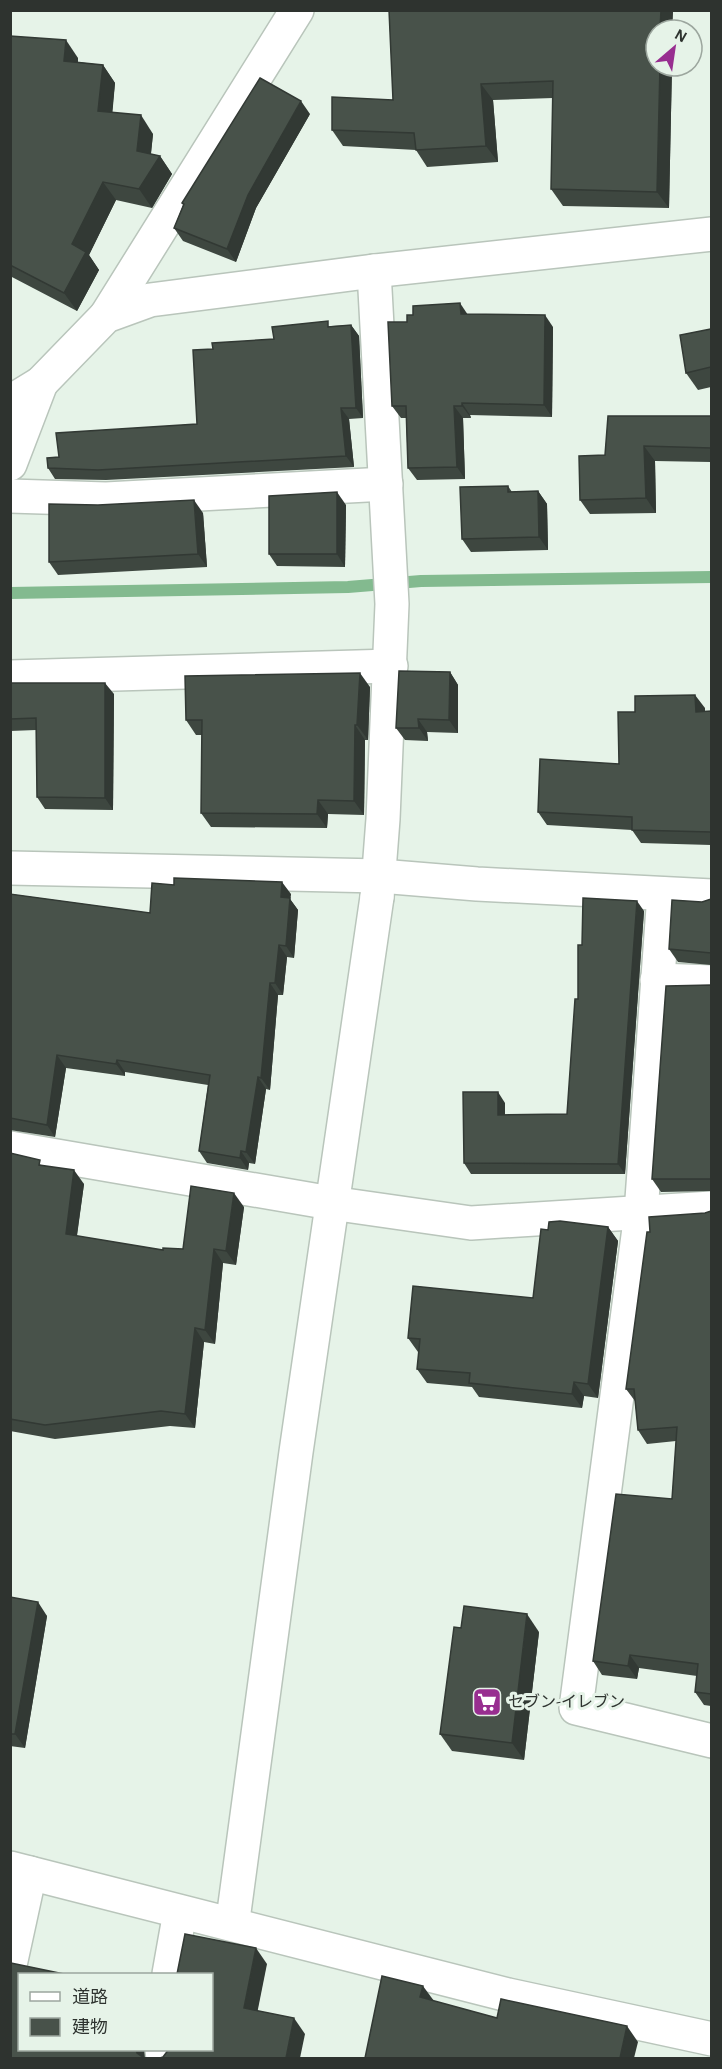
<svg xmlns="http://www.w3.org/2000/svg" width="722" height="2069" font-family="'Alegreya Sans','Noto Sans JP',sans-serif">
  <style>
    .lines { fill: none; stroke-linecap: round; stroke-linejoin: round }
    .stream { stroke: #83ba8f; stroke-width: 12 }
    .minor-casing { stroke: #b9c5bb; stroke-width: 36 }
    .tertiary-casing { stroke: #b9c5bb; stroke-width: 36 }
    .minor { stroke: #fff; stroke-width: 33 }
    .tertiary { stroke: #fff; stroke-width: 33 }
    .wall { fill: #3e4740 }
    .shaded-wall { fill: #323934 }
    .building { fill: #48524a; stroke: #323934; stroke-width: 1.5 }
    .labels { text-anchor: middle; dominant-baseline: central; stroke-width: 6; stroke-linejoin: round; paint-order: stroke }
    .poi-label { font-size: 16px; fill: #2e332f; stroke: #e6f3e8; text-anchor: start }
  </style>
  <rect width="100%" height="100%" fill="#e6f3e8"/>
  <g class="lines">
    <polyline class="stream" points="10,593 348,587 421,581 712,577"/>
    <g class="minor-casing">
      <g id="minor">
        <polyline points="374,271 392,604 383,819 377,897"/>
        <polyline points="106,316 297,10"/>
        <polyline points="10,402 41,383 106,316 150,300 374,271 712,234"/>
        <polyline points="10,464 41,383"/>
        <polyline points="10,496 106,499 386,484"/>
        <polyline points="10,677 391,666"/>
        <polyline points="10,868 380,876 477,884 712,896"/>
        <polyline points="664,894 641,1213 576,1708 712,1741"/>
        <polyline points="657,980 712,982"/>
        <polyline points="10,1148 331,1203 471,1223 712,1208"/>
        <polyline points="10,1868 508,1995 712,2039"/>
        <polyline points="10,1965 30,1873"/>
        <polyline points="169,1974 180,1912"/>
        <polyline points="162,2050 163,2058"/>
      </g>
    </g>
    <g class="tertiary-casing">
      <polyline id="tertiary" points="234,1912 296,1452 377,897"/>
    </g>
    <use href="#minor" class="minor"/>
    <use href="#tertiary" class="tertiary"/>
  </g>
  <g class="wall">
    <polygon points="389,10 673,10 672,30 656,30 656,66 672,66 669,208 563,206 551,189 553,98 493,100 498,162 427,167 416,150 343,146 332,130 393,100"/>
    <polygon points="10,36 78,58 78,62 103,65 115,83 112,112 153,134 151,154 160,156 172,174 152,208 116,200 89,255 99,270 77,311 10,276"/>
    <polygon points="310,114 256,208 236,262 183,241 174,228 183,205 182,203"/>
    <polygon points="468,314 553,327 552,417 470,415 471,418 463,418 465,479 417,480 408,468 406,418 401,418 392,406 407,322"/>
    <polygon points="351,325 359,336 363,418 349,419 354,467 106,480 55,479 48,468 59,457 197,424 213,349 274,339 331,326"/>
    <polygon points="711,329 711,387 698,390 686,373"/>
    <polygon points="711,416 711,462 655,461 656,513 590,514 580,500 605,455"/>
    <polygon points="508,486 512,492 538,491 547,504 548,550 471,552 462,539"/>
    <polygon points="346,505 345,567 277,566 269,554"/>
    <polygon points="203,513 207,567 58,575 49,562"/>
    <polygon points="450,672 458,685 458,733 427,732 428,741 405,740 396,728"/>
    <polygon points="10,683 114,694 113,810 45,809 37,797 36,730 10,731"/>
    <polygon points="370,687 368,740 365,740 364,815 328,814 327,828 211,827 201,813 202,735 196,735 186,720"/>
    <polygon points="705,708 705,711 711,711 711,845 641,843 632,830 547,825 538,812 619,764 635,712"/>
    <polygon points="10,894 150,913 291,894 290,899 298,910 294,958 287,957 283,995 278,995 270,1090 266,1089 255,1164 249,1163 248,1170 207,1163 199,1151 208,1085 125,1072 125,1076 66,1068 55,1137 10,1130"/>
    <polygon points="711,899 711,965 678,962 669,949 702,902"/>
    <polygon points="644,911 625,1174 471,1174 464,1163 505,1103 505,1115 567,1114 578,999 582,945"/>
    <polygon points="711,985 711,1191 661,1192 652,1179"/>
    <polygon points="10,1153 44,1166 84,1184 77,1236 163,1250 183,1249 244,1207 236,1265 223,1263 215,1344 204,1342 195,1428 170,1426 55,1439 10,1431"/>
    <polygon points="711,1211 711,1706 704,1705 695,1692 697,1676 639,1668 637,1679 602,1675 593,1661 672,1499 676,1441 647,1444 638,1430 635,1401 626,1389 650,1232"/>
    <polygon points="608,1227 618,1241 598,1398 584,1396 582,1408 479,1397 472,1387 427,1383 417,1369 419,1352 418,1352 408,1338 533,1298 548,1230"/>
    <polygon points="10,1597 47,1616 25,1748 10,1746"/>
    <polygon points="539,1632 524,1760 452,1751 440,1734"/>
  </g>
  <g class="shaded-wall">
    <polygon points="661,10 673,10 672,30 660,30"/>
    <polygon points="66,40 78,58 77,79 64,61"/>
    <polygon points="103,65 115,83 111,129 98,111"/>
    <polygon points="660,66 672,66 669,208 657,192"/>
    <polygon points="481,84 493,100 498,162 486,146"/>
    <polygon points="301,101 310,114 256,208 236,262 227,249 248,195"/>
    <polygon points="141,115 153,134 149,170 137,151"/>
    <polygon points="160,156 172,174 152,208 139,189"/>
    <polygon points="103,182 116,200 89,255 99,270 77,311 64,293 72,244"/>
    <polygon points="460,303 468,315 461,314"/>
    <polygon points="545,315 553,327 552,417 544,405"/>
    <polygon points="351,325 359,336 363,418 356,408"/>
    <polygon points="462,403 470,415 471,418 462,406"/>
    <polygon points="454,406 463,418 465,479 457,467"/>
    <polygon points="341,408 349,419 354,467 346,456"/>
    <polygon points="644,446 655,461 656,513 646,498"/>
    <polygon points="538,491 547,504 548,550 539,537"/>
    <polygon points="337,492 346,505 345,567 337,554"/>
    <polygon points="194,500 203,513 207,567 198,554"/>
    <polygon points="450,672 458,685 458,733 449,720"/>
    <polygon points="360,673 370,687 368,740 357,725"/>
    <polygon points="105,683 114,694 113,810 105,798"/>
    <polygon points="695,695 705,708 705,725 696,712"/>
    <polygon points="418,719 427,732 428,741 419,728"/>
    <polygon points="355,725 365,740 364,815 354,801"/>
    <polygon points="318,800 328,814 327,828 317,814"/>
    <polygon points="282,882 291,894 290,899 298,910 294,958 286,946 281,897"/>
    <polygon points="637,901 644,911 625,1174 618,1164"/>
    <polygon points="279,945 287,957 283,995 275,983"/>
    <polygon points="270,983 278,995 270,1090 261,1078"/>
    <polygon points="57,1055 66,1068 55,1137 47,1125"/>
    <polygon points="117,1060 125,1072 125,1076 116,1064"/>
    <polygon points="258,1077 266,1089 255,1164 246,1152"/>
    <polygon points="498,1092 505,1103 505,1126 498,1115"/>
    <polygon points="241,1151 249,1163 248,1170 240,1158"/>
    <polygon points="74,1170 84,1184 75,1248 66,1234"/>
    <polygon points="234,1193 244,1207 236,1265 226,1251"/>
    <polygon points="608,1227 618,1241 598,1398 588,1384"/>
    <polygon points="214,1249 223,1263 215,1344 205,1330"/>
    <polygon points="195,1328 204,1342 195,1428 185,1414"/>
    <polygon points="574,1382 584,1396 582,1408 572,1394"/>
    <polygon points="38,1602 47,1616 25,1748 15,1734"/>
    <polygon points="527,1614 539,1632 524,1760 512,1743"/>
    <polygon points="630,1655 639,1668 637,1679 628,1666"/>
    <polygon points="256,1948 267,1964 255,2024 244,2008"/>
    <polygon points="423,1986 434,2001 420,1997"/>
    <polygon points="294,2018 305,2034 300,2058 286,2058"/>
    <polygon points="627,2026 638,2042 634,2058 620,2058"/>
    <polygon points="136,2049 144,2049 145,2058 141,2058 137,2053"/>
  </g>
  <g class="building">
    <polygon points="389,10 661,10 660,30 656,30 656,66 660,66 657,192 551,189 553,81 481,84 486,146 416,150 414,133 332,130 332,97 393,100"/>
    <polygon points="10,36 66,40 64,61 103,65 98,111 141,115 137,151 160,156 139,189 103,182 72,244 86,252 64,293 10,265"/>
    <polygon points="260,78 301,101 248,195 227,249 174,228 184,204 182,203"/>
    <polygon points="460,303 461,314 545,315 544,405 462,403 462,406 454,406 457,467 408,468 406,406 392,406 388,322 407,322 407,315 413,315 413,306"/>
    <polygon points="328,321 328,327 351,325 356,408 341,408 346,456 98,470 48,468 47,458 59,457 56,433 197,424 193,350 213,349 212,343 274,339 272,327"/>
    <polygon points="711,329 711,367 686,373 680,335"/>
    <polygon points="608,416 711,416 711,448 644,446 646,498 580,500 579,456 605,455"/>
    <polygon points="508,486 508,492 538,491 539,537 462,539 460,487"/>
    <polygon points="337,492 337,554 269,554 269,496"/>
    <polygon points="194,500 198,554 49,562 49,504 98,505"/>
    <polygon points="399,671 450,672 449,720 418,719 419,728 396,728"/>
    <polygon points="360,673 357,725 355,725 354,801 318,800 317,814 201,813 202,720 186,720 185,676"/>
    <polygon points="10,683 105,683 105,798 37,797 36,718 10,719"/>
    <polygon points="695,695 696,712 711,711 711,832 632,830 632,817 538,812 540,759 619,764 618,712 635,712 635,696"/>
    <polygon points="174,878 282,882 281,897 290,898 286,946 279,945 275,983 270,983 261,1078 258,1077 246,1152 241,1151 240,1158 199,1151 210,1075 117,1060 116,1064 57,1055 47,1125 10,1118 10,894 150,913 152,883 174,885"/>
    <polygon points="583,898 637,901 618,1164 464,1163 463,1092 498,1092 498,1115 567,1114 575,999 578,999 578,945 582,945"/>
    <polygon points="711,899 711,953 669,949 672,900 702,902"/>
    <polygon points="711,985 711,1179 652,1179 666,986"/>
    <polygon points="10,1153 40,1160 39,1165 74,1170 66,1234 163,1250 163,1248 183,1249 191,1186 234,1193 226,1251 214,1249 205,1330 195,1328 185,1414 161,1411 45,1425 10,1419"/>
    <polygon points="711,1211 711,1694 695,1692 698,1664 630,1655 628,1666 593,1661 616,1494 672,1499 677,1427 638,1430 634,1389 626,1389 647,1232 650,1232 649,1217 705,1213"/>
    <polygon points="560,1221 608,1227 588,1384 574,1382 572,1394 469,1383 470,1373 417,1369 420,1339 408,1338 413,1286 533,1298 541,1229 548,1230 549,1222"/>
    <polygon points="10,1597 38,1602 15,1734 10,1734"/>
    <polygon points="464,1606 527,1614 512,1743 440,1734 454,1627 461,1628"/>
    <polygon points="185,1934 256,1948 244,2008 294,2018 286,2058 160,2058 163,2057 169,2049 212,2049 212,1974 177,1974"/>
    <polygon points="10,1963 11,1963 64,1974 20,1974 20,2049 136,2049 137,2053 144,2058 10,2058"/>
    <polygon points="382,1976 423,1986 420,1997 497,2018 501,1999 627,2026 620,2058 365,2058"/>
  </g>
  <defs>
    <g id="supermarket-square" transform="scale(1.5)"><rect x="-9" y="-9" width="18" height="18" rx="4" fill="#982e90" stroke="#e6f3e8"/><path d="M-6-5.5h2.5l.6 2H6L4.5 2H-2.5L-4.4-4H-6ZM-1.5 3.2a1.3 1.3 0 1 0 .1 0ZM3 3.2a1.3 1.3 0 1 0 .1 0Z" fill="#fff"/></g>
  </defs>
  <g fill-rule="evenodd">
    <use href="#supermarket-square" x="487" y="1702"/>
  </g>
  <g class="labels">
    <g class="poi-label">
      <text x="508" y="1702">セブン-イレブン</text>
    </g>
  </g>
  <rect width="722" height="2069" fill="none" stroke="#2e332f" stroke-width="24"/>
  <rect x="18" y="1973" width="195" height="78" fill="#e6f3e8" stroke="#9ca69e" stroke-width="1.5"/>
  <rect x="30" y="1992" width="30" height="9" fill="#ffffff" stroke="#9ca69e" stroke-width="1.5"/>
  <text x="72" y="2003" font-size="18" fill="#2e332f">道路</text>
  <rect x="30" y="2018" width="30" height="18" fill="#48524a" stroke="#9ca69e" stroke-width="1.5"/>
  <text x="72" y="2033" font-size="18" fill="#2e332f">建物</text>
  <g transform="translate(674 48) rotate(29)"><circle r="28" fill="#e6f3e8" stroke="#9ca69e" stroke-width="1.5"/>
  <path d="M0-4.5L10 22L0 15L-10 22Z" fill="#982e90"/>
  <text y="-9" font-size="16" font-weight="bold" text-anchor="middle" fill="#2e332f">N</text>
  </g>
</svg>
